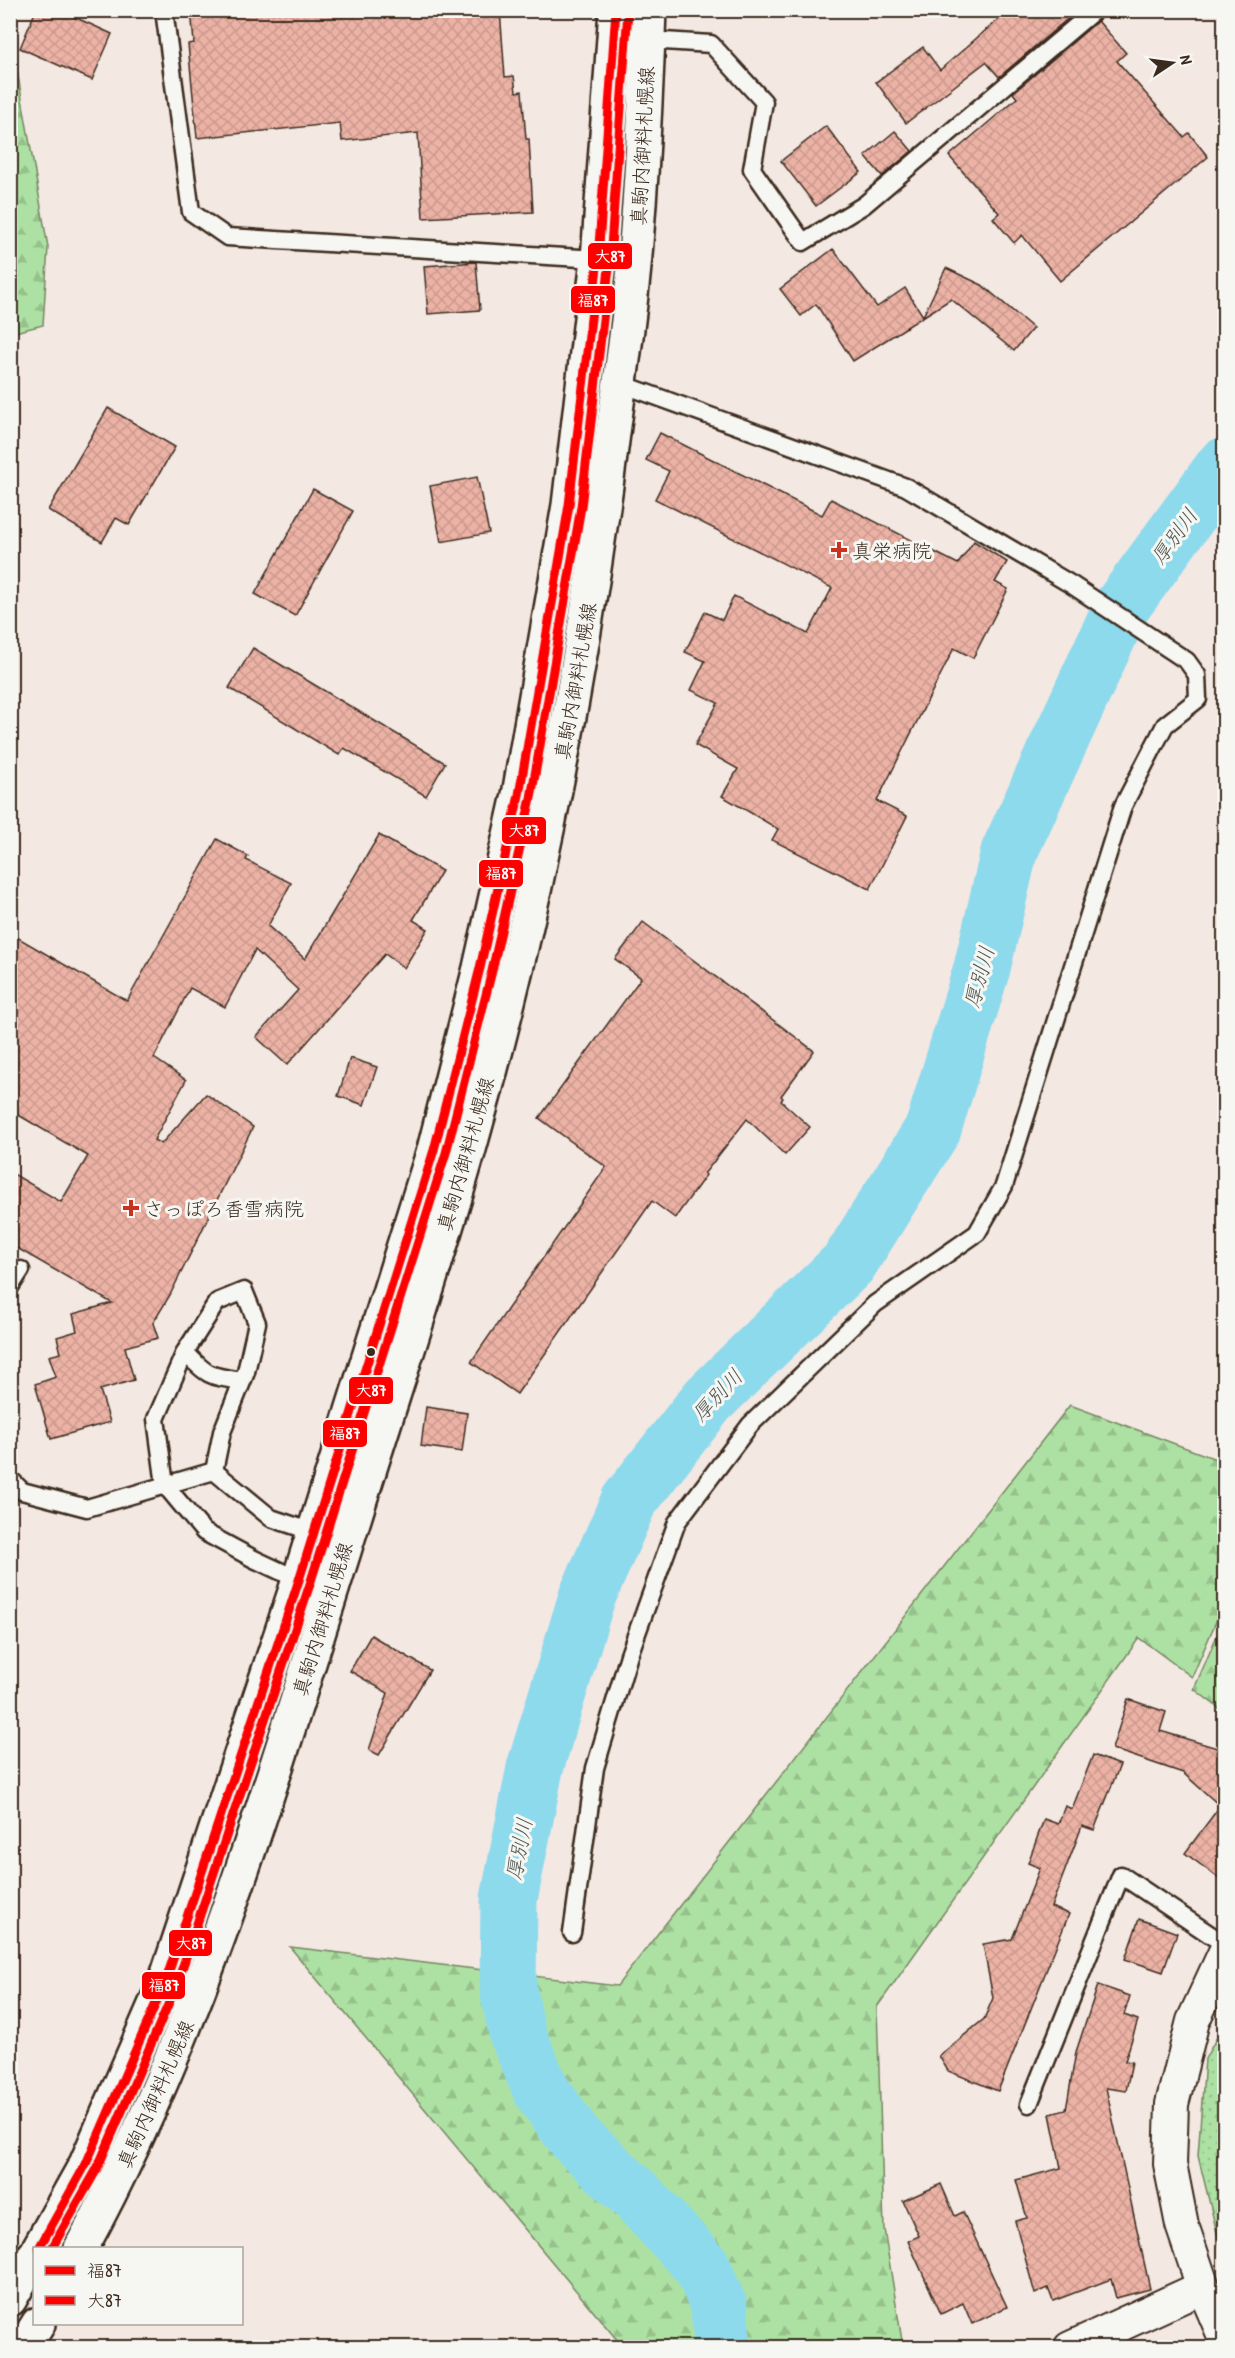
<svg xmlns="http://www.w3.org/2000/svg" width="1235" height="2358" font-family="'Patrick Hand','Klee One',sans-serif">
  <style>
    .forest { fill: url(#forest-firs); stroke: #748660; stroke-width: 1.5 }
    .park { fill: url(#park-dots); stroke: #748660; stroke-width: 1.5 }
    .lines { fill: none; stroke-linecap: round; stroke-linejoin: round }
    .river { stroke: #8ddaed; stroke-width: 57 }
    .building { fill: url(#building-cross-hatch); stroke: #3b2a1e; stroke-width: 1.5 }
    .service-casing { stroke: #3b2a1e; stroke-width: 21 }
    .minor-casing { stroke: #3b2a1e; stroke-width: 36 }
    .secondary-casing { stroke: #3b2a1e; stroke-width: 38 }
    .service { stroke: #f6f6f2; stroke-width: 16 }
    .minor { stroke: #f6f6f2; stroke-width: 32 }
    .secondary { stroke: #f6f6f2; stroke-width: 33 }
    .bus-1-casing { stroke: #f6f6f2; stroke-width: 14 }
    .bus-2-casing { stroke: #f6f6f2; stroke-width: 14 }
    .bus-1 { stroke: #f00; stroke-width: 9 }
    .bus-2 { stroke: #f00; stroke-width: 9 }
    .poi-dot { fill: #c8321e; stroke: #f6f6f2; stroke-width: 2 }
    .bus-dot { fill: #3b2a1e; stroke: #f6f6f2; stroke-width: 2 }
    .labels { text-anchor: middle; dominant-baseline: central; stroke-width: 6; stroke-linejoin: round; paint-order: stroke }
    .street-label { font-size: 20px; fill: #3b2a1e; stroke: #f6f6f2 }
    .poi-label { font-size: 20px; fill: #3b2a1e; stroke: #f6f6f2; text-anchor: start }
    .water-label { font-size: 21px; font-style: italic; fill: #505652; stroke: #f6f6f2 }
    .line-badge { stroke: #f6f6f2; stroke-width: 2 }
    .badge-label { font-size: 16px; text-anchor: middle; font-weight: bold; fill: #fff }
  </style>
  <defs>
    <pattern id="forest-firs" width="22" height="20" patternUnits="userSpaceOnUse" patternTransform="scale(1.5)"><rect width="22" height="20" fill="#ade1a3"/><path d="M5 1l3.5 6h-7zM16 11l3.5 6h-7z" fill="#96c18c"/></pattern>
    <pattern id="park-dots" width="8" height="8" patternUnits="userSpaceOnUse" patternTransform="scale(1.5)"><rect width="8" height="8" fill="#ade1a3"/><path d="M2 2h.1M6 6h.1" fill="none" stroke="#96c18c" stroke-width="1.8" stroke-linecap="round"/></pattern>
    <pattern id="building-cross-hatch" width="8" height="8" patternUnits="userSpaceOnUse" patternTransform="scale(1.5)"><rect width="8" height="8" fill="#ecb2a5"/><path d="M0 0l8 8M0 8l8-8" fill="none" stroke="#cb998e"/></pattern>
  </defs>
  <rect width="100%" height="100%" fill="#f4e8e3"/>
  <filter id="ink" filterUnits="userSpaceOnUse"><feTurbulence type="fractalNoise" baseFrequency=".0167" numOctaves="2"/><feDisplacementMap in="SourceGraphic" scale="12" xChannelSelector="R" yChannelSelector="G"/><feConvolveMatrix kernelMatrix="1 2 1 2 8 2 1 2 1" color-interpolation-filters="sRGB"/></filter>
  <g filter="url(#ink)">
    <g class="forest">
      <polygon points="11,36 48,247 43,325 11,333"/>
      <polygon points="1070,1405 1224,1462 1224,1603 1192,1677 1139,1638 877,2007 884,2229 903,2347 623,2347 290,1947 617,1986"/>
      <polygon points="1224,1619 1224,1712 1194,1689"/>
    </g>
    <polygon class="park" points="1224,2024 1224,2261 1198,2156 1205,2059"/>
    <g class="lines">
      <polyline class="river" points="723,2348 719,2307 702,2266 637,2196 576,2139 541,2090 517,2033 508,1988 509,1899 535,1768 587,1597 629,1501 708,1400 849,1263 933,1129 982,968 1009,852 1122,606 1224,466"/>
    </g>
    <g class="building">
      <polygon points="36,10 59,10 112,34 92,80 20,48"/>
      <polygon points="191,10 500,10 505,77 514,76 516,92 522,91 526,139 529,139 533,212 423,218 418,133 342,141 340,123 197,138 188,44 194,43"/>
      <polygon points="1009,10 1078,10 999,77 986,62 906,123 876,82 923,47 940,70"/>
      <polygon points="1098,21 1126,53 1117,61 1184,137 1189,133 1208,157 1060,281 1022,235 1014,243 993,218 999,213 949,156 1017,98 1013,93"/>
      <polygon points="826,126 861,172 816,206 781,161"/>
      <polygon points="895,131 912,151 882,176 865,156"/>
      <polygon points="833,249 877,307 905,288 923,316 946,268 982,285 1033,328 1014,351 951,299 853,361 816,304 801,316 780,289"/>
      <polygon points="476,262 480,310 428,314 424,266"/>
      <polygon points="108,408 175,447 129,525 116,518 102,542 48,510"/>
      <polygon points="660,433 822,515 831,499 958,564 974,541 1007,562 995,582 1008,589 973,658 954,648 877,801 907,816 870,889 772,840 778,829 722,796 738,769 695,745 718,703 691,690 705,661 685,652 705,612 722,620 734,596 808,634 832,588 655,499 669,471 646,460"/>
      <polygon points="477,477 489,533 441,542 430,486"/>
      <polygon points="313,489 353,511 295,616 255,594"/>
      <polygon points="253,648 445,763 426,796 344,748 339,755 229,688"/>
      <polygon points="379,835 442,871 413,920 428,929 404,968 385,954 287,1065 256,1037 298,990 255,950 225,1007 190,988 154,1058 186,1080 154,1140 161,1144 206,1094 253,1127 170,1295 153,1323 158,1338 125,1347 134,1380 100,1390 110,1422 51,1439 35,1384 56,1377 49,1356 61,1353 57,1337 77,1331 73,1314 112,1303 10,1244 10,1172 61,1202 88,1156 10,1110 10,933 127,1001 217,839 248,856 246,860 291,883 268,926 305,959"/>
      <polygon points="643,922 814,1051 781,1096 783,1098 781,1101 810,1127 785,1155 747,1119 704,1174 706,1175 675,1218 652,1201 517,1394 471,1362 606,1167 539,1118 641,978 615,959"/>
      <polygon points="350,1058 377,1067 364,1105 338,1096"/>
      <polygon points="426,1407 467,1413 462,1452 421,1446"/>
      <polygon points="371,1635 430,1670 379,1755 369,1750 388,1693 350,1671"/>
      <polygon points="1128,1699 1166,1712 1160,1731 1224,1750 1224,1882 1185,1853 1220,1806 1183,1773 1112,1749"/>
      <polygon points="1093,1755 1120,1765 1094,1830 1082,1826 1051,1907 1069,1914 998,2091 948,2071 939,2056 984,2019 993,1998 983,1944 1012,1939 1040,1868 1028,1863 1044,1819 1058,1824 1065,1806 1072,1809"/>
      <polygon points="1139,1919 1177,1933 1163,1972 1125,1959"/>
      <polygon points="1098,1985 1130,1996 1124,2015 1138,2020 1125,2061 1132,2062 1126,2091 1106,2088 1150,2289 1116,2298 1111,2279 1053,2301 1048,2288 1035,2294 1015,2221 1027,2218 1016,2180 1061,2168 1050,2114 1066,2110 1076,2052"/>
      <polygon points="941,2184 955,2216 963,2212 1007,2307 972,2324 963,2303 941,2314 908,2241 919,2236 903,2201"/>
    </g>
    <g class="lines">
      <g class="service-casing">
        <g id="service">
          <polyline points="164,10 191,212 227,237 598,259"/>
          <polyline points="648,40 711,44 764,102 752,169 803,242 864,205 1095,10"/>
          <polyline points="10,1287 21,1270"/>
          <path d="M185 1352C208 1377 210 1376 242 1381"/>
          <polyline points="214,1471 222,1432 246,1372 257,1323 244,1291 217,1302 185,1352 156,1419 165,1485 204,1532 254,1559 299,1580"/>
          <polyline points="10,1479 22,1491 87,1508 214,1471 271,1518 313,1532"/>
          <polyline points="572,1933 595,1768 629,1655 677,1522 750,1425 875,1304 977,1233 1004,1186 1123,806 1165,725 1198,699 1197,675 1187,661 1072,585 906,487 619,383"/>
          <polyline points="1029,2104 1121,1875 1224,1944"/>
        </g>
      </g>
      <g class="minor-casing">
        <g id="minor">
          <polyline points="1224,1954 1193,2021 1172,2104 1170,2164 1182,2225 1203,2287 1224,2336"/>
          <polyline points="1070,2348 1203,2287"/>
        </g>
      </g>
      <g class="secondary-casing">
        <g id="secondary">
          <polyline points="39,2248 86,2164 166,1980 299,1580 434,1150 480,968 519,795 569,505 598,259 616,10"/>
          <path d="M81 2248C200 2031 270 1786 344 1551 385 1417 431 1284 469 1149 535 917 581 680 612 441 620 379 630 317 635 255 642 174 646 92 649 10"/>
          <polyline points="10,2299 34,2256"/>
          <polyline points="23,2348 38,2324"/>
        </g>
      </g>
      <use href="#service" class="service"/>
      <use href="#minor" class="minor"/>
      <use href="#secondary" class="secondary"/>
      <g class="bus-1-casing">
        <polyline id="bus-1" points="39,2248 86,2164 166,1980 299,1580 434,1150 480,968 519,795 569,505 598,259 616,10"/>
      </g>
      <g class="bus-2-casing">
        <polyline id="bus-2" points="52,2248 97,2169 177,1984 310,1584 446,1153 492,971 531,798 581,507 610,260 628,11"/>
      </g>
      <use href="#bus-1" class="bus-1"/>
      <use href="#bus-2" class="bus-2"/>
    </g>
  </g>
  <g class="poi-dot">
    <path d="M836 541h6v6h6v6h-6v6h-6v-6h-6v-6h6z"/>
    <path d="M128 1199h6v6h6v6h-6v6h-6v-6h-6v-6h6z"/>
  </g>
  <circle class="bus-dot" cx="371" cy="1352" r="5"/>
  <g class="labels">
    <g class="street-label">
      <text transform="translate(642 146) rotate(-87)">真駒内御料札幌線</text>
      <text transform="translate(575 681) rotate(-80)">真駒内御料札幌線</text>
      <text transform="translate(465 1154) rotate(-74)">真駒内御料札幌線</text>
      <text transform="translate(322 1619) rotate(-73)">真駒内御料札幌線</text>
      <text transform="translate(155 2094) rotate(-66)">真駒内御料札幌線</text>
    </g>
    <g class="poi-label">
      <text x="852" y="550">真栄病院</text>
      <text x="144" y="1208">さっぽろ香雪病院</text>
    </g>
    <g class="water-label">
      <text transform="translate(1174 536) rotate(-54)">厚別川</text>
      <text transform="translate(979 977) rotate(-75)">厚別川</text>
      <text transform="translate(717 1395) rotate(-47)">厚別川</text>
      <text transform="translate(519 1849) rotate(-79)">厚別川</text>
    </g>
  </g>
  <g class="line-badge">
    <rect x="587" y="242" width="46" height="28" rx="6" fill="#f00"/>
    <rect x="570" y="285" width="46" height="29" rx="6" fill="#f00"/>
    <rect x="501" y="816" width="46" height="29" rx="6" fill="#f00"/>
    <rect x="478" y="859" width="46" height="29" rx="6" fill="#f00"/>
    <rect x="348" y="1376" width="46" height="29" rx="6" fill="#f00"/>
    <rect x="322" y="1419" width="46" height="29" rx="6" fill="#f00"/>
    <rect x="168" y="1929" width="45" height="28" rx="6" fill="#f00"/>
    <rect x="141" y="1971" width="45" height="29" rx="6" fill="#f00"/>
  </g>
  <g class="badge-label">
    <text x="610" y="262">大87</text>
    <text x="593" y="306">福87</text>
    <text x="524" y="836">大87</text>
    <text x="501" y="879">福87</text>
    <text x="371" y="1396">大87</text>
    <text x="345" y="1439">福87</text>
    <text x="191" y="1949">大87</text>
    <text x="164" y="1991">福87</text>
  </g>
  <rect width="1235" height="2358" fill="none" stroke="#f6f6f2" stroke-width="36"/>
  <rect x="18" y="18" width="1199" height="2322" fill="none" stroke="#3b2a1e" stroke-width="2" filter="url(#ink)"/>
  <rect x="33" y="2247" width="210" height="78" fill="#f6f6f2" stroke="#aba49d" stroke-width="1.5"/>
  <rect x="45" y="2266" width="30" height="9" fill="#ff0000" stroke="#aba49d" stroke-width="1.5"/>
  <text x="87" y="2277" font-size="18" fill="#3b2a1e">福87</text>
  <rect x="45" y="2296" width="30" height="9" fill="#ff0000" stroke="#aba49d" stroke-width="1.5"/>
  <text x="87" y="2307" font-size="18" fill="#3b2a1e">大87</text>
  <g transform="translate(1172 63) rotate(77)" stroke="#f6f6f2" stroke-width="4.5" paint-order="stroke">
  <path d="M0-4.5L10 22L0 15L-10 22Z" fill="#3b2a1e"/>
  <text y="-9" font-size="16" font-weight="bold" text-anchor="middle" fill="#3b2a1e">N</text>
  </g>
</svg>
